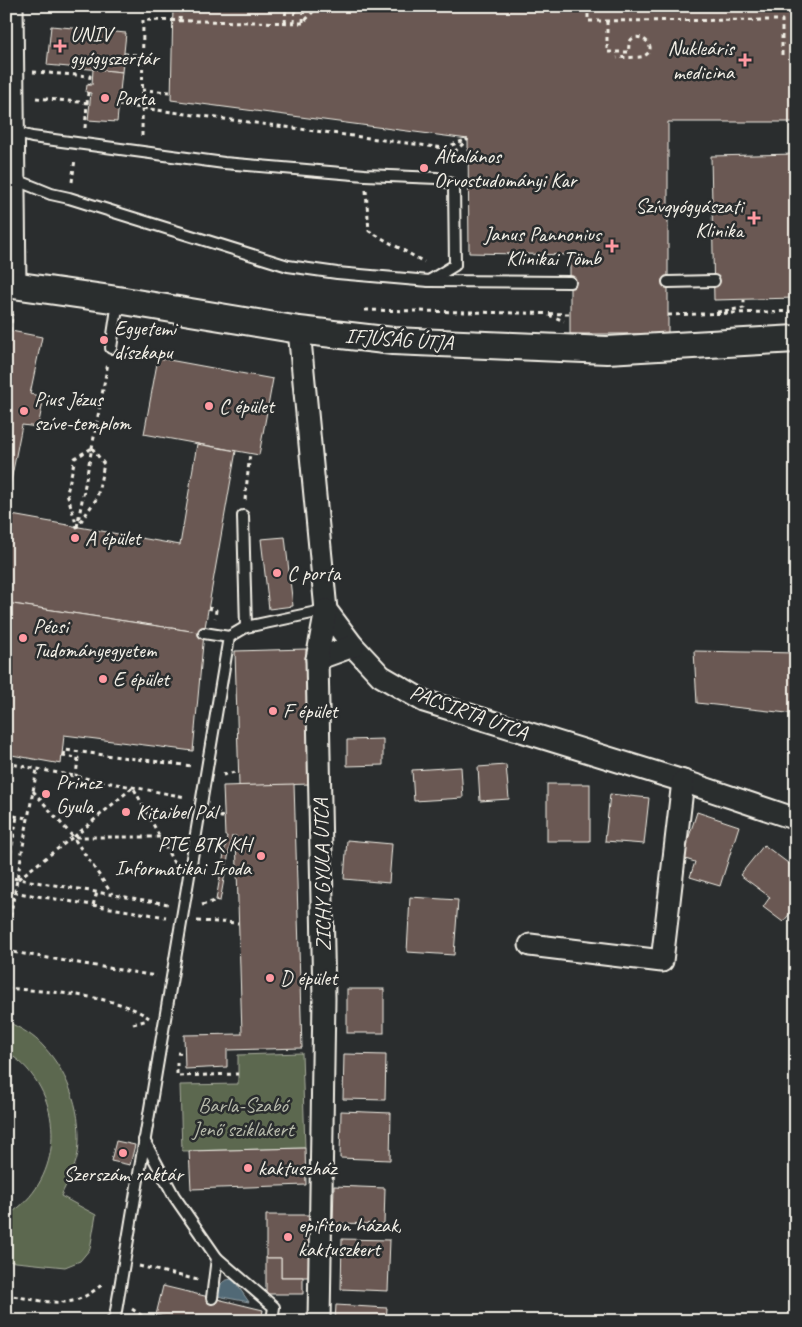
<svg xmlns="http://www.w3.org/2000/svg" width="802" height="1327" font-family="Caveat,sans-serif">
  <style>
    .green { fill: #5b6850; stroke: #a8ac9c }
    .water { fill: #516976; stroke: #929fa4 }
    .building { fill: #6a5953; stroke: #f4f1e8 }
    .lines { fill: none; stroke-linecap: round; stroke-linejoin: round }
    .service-casing { stroke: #f4f1e8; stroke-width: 14 }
    .minor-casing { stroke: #f4f1e8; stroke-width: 25 }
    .tertiary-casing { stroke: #f4f1e8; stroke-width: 30 }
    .path { stroke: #f4f1e8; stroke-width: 3; stroke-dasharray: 4 4; stroke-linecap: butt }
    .service { stroke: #2a2d2e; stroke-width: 10 }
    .minor { stroke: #2a2d2e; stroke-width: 21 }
    .tertiary { stroke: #2a2d2e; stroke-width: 26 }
    .poi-dot { fill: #ff9aa2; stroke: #2a2d2e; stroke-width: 2 }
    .labels { text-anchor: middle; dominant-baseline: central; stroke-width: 5; stroke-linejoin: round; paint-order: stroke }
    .poi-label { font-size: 21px; fill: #f4f1e8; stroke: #2a2d2e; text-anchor: start }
    .street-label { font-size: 21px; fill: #f4f1e8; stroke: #2a2d2e }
    .park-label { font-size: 21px; fill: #b7baab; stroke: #2a2d2e }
  </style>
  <rect width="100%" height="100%" fill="#2a2d2e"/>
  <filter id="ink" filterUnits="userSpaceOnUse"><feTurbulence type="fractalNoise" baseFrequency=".02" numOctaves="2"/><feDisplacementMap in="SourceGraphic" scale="10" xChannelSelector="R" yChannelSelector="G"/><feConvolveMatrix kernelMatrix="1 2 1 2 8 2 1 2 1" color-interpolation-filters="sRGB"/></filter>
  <g filter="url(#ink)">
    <g class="green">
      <polygon points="600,6 796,6 796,40 792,40 792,10 600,9"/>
      <path d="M6 1021C20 1028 34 1035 44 1047 70 1075 83 1116 78 1153 75 1169 67 1182 61 1196L96 1215 90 1249 80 1261 65 1267 6 1261V1216C56 1188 66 1119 32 1075 25 1065 16 1058 6 1052Z"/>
      <polygon points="302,1053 305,1148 182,1151 180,1085 238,1084 238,1055"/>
    </g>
    <path class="water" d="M233 1279 249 1302 217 1296C221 1284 220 1280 233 1279Z"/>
    <g class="building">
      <polygon points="173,6 600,6 600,9 792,10 792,40 796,40 796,122 668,122 668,334 570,334 570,255 469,253 468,139 171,100"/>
      <polygon points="51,26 126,33 122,72 47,65"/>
      <polygon points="93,69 122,72 117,122 88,120 91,93 86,92 87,85 92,85"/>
      <polygon points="796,154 796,298 714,300 711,156"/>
      <polygon points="6,330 42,337 30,394 44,397 38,427 22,425 6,506"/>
      <polygon points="158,358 273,379 259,455 144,434"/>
      <polygon points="197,444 236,451 204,633 6,603 6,514 180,545"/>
      <polygon points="285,537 293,606 269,609 261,539"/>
      <polygon points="6,603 204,633 193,751 64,735 61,764 6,754 9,726 6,725"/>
      <polygon points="306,649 311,784 239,786 235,651"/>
      <polygon points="694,651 796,653 796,714 697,703"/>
      <polygon points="383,739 383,765 347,766 347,740"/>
      <polygon points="506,765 509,799 480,801 478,767"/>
      <polygon points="461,767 463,798 414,801 412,770"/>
      <polygon points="294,784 302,1048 227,1050 227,1067 185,1069 184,1035 242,1034 236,836 232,836 220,901 216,900 227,836 225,836 223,786"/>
      <rect x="547" y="784" width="43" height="57"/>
      <polygon points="610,794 649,798 644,844 605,841"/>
      <polygon points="697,812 739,826 720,886 690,877 695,862 682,858"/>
      <polygon points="347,840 392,844 389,883 344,879"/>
      <polygon points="764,845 796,869 796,906 783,922 763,907 770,897 740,875"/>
      <polygon points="410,897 458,900 454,955 407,952"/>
      <rect x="347" y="989" width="37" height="44"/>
      <polygon points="344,1054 386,1055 385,1100 343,1099"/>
      <polygon points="341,1111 391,1113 390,1160 340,1158"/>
      <polygon points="116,1141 135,1145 130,1165 111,1161"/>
      <polygon points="305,1148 306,1185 191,1189 189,1151"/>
      <polygon points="334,1186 385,1188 384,1224 333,1223"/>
      <polygon points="266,1215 310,1215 311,1277 281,1277 281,1258 266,1258"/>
      <polygon points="342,1239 390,1240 388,1291 341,1289"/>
      <polygon points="266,1258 281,1258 281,1277 303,1277 303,1294 266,1294"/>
      <polygon points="163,1286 263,1310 261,1321 179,1321 156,1315"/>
      <polygon points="336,1305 387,1308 386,1321 335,1321"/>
      <polygon points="156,1315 179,1321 154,1321"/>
    </g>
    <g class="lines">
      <g class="service-casing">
        <g id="service">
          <polyline points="14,132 32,137 224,163 365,175 437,178 454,185 455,265 429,281 337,273 288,266 69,198 51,194 14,179"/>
          <polyline points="429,281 570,282"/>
          <polyline points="668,282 714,281"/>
          <polyline points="111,348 118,302"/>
          <polyline points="243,516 246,627"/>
          <polyline points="204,633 229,637"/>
          <polyline points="144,1140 174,1196 217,1258 212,1298"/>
          <polyline points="217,1258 274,1307 272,1321"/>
          <polyline points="112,1321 115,1317 229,637 246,627 326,610"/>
        </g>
      </g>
      <g class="minor-casing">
        <g id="minor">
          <polyline points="12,6 15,286"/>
          <polyline points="299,330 326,610 353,646 381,676 424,701 683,781 796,819"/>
          <polyline points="317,659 353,646"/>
          <polyline points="530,945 662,961 683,781"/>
          <polyline points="319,1321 324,998 317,659 326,610"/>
        </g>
      </g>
      <g class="tertiary-casing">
        <polyline id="tertiary" points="6,284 118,300 299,330 393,341 607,350 796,339"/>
      </g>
      <g class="path">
        <polyline points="588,6 588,21 782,20 782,58"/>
        <polyline points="610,9 610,6"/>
        <polyline points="180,21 181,6"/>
        <path d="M607 21V52H629C625 22 665 45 644 56 642 58 622 57 617 58"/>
        <polyline points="303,22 304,6"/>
        <polyline points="285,23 286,6"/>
        <polyline points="294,23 295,6"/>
        <polyline points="124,54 143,55"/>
        <polyline points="33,72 90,76 89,85"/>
        <polyline points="142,90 171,92"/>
        <polyline points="36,98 90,103"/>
        <polyline points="119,105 444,148 465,140"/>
        <polyline points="85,128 88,92"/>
        <polyline points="142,136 143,20 303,23 318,6"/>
        <polyline points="443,163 468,139"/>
        <polyline points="72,182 75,159"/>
        <polyline points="366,190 369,231 424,262"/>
        <polyline points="365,310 570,314"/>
        <polyline points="717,312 744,308 744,300"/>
        <polyline points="549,315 564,321"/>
        <polyline points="668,315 796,311"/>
        <polyline points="10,331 13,308"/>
        <polygon points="92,448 104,464 97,498 77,527 67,493 75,458"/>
        <polyline points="245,500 250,453"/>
        <polyline points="77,527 108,363"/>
        <polyline points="208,608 216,610 215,618"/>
        <polyline points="62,756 78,758 76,776"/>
        <polyline points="64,756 65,750 191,766"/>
        <polyline points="6,763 185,797"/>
        <polyline points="223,775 239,771"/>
        <polyline points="33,791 73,837 112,894"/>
        <polyline points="216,812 221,812 221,817 224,817"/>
        <polyline points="6,815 28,818"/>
        <polyline points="74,837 133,787 174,863"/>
        <polyline points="6,877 168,904"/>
        <polyline points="7,877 17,816"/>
        <polyline points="18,879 73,837 159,837 179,840"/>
        <polyline points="6,891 166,917"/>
        <polyline points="93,905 97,892"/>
        <polyline points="202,905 218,900"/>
        <polyline points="197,921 238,923"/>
        <polyline points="6,940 37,769"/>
        <polyline points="6,951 156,976"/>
        <path d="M6 988C47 992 116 994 149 1018"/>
        <polyline points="133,1024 148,1020"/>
        <polyline points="177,1053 185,1054"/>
        <polyline points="177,1062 177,1076 238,1074"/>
        <polyline points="139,1266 198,1280"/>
        <path d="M6 1295C28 1298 55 1306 76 1300 86 1297 95 1290 103 1284"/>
        <polyline points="132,1309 150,1321"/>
      </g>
      <use href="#service" class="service"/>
      <use href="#minor" class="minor"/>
      <use href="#tertiary" class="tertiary"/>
    </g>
  </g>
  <g class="poi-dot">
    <path d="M57.5 38.5h5v5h5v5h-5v5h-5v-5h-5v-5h5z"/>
    <path d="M742.5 52.5h5v5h5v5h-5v5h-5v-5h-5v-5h5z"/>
    <circle cx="105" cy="98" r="5"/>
    <circle cx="424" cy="168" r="5"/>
    <path d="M751.5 210.5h5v5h5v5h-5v5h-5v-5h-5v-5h5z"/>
    <path d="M609.5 238.5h5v5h5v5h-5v5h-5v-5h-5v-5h5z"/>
    <circle cx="104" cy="340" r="5"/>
    <circle cx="209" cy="406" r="5"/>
    <circle cx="24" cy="411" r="5"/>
    <circle cx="75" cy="538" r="5"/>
    <circle cx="277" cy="573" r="5"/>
    <circle cx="23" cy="638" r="5"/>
    <circle cx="103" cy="679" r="5"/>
    <circle cx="273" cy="711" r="5"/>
    <circle cx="46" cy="794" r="5"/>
    <circle cx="126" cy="812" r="5"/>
    <circle cx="261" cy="856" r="5"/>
    <circle cx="270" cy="978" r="5"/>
    <circle cx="123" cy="1153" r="5"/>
    <circle cx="248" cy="1168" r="5"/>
    <circle cx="288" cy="1237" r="5"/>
  </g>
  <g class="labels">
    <g class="poi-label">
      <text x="70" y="34">UNIV<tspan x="70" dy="24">gyógyszertár</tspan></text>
      <text x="734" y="48" text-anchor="end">Nukleáris<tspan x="734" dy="24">medicina</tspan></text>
      <text x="115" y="98">Porta</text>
      <text x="434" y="156">Általános<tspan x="434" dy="24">Orvostudományi Kar</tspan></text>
      <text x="743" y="206" text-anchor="end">Szívgyógyászati<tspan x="743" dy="24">Klinika</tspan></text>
      <text x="601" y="234" text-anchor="end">Janus Pannonius<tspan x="601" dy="24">Klinikai Tömb</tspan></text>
      <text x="114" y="328">Egyetemi<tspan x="114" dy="24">díszkapu</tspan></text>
      <text x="34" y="399">Pius Jézus<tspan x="34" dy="24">szíve-templom</tspan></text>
      <text x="219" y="406">C épület</text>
      <text x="85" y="538">A épület</text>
      <text x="287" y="573">C porta</text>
      <text x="33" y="626">Pécsi<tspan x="33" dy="24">Tudományegyetem</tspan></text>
      <text x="113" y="679">E épület</text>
      <text x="283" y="711">F épület</text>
      <text x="56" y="782">Princz<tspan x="56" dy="24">Gyula</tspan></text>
      <text x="136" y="812">Kitaibel Pál</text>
      <text x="251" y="844" text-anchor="end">PTE BTK KH<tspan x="251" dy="24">Informatikai Iroda</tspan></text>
      <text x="280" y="978">D épület</text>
      <text x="258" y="1168">kaktuszház</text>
      <text x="123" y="1174" text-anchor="middle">Szerszám raktár</text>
      <text x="298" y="1225">epifiton házak,<tspan x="298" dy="24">kaktuszkert</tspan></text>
    </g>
    <g class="street-label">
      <text transform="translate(399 339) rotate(4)">IFJÚSÁG ÚTJA</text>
      <text transform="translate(469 712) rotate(20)">PACSIRTA UTCA</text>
      <text transform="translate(322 875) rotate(-91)">ZICHY GYULA UTCA</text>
    </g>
    <g class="park-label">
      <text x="243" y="1105">Barla-Szabó<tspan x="243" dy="24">Jenő sziklakert</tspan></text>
    </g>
  </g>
  <rect width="802" height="1327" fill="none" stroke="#2a2d2e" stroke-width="25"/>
  <rect x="12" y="12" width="777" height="1302" fill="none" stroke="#f4f1e8" stroke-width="2" filter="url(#ink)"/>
</svg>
